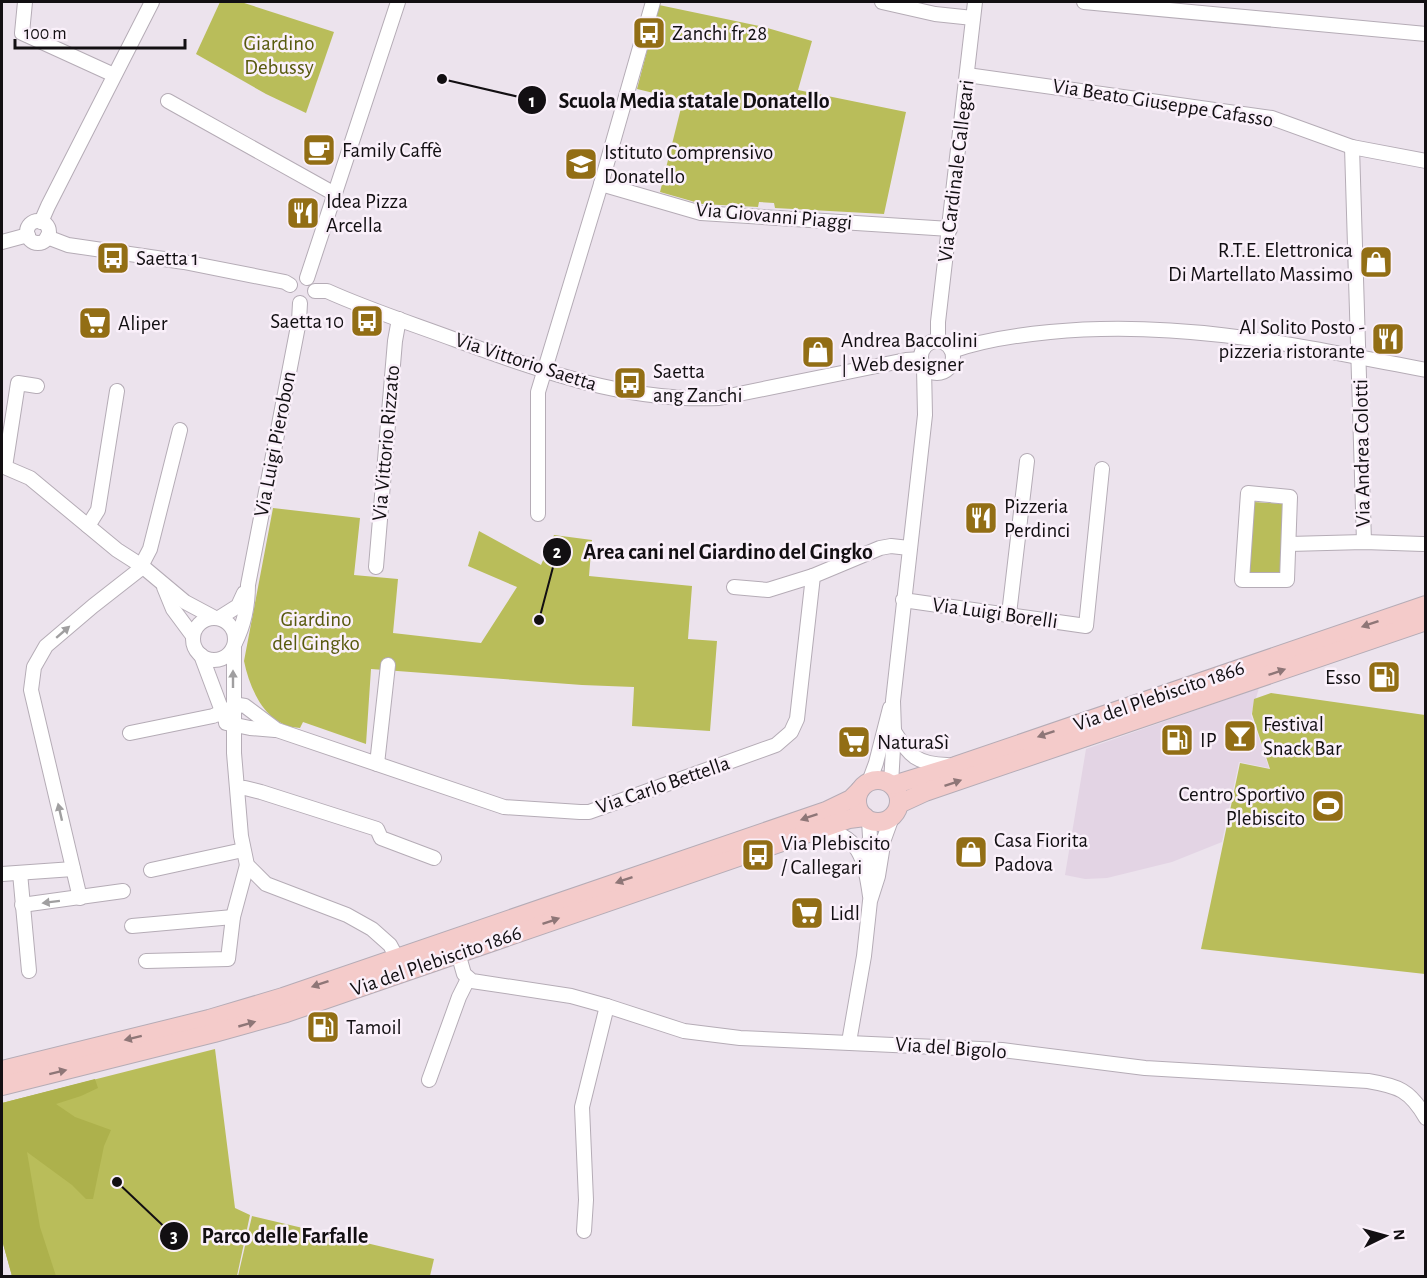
<svg xmlns="http://www.w3.org/2000/svg" width="1427" height="1278" font-family="'Alegreya Sans',sans-serif">
  <style>
    .built { fill: #e3d4e4 }
    .green { fill: #b9bd5a }
    .forest { fill: #adb14c }
    .lines { fill: none; stroke-linecap: round; stroke-linejoin: round }
    .street-casing { stroke: #b5acb6; stroke-width: 16 }
    .secondary-casing { stroke: #b5acb6; stroke-width: 20 }
    .street { stroke: #fff; stroke-width: 14 }
    .secondary { stroke: #f4cbca; stroke-width: 18 }
    .oneway { fill: #8e7677 }
    .oneway2 { fill: #a09fa0 }
    .labels { text-anchor: middle; dominant-baseline: central; stroke-width: 5; stroke-linejoin: round; paint-order: stroke }
    .poi-label { font-size: 21px; fill: #120f12; stroke: #faf0fa; text-anchor: start }
    .park-label { font-size: 21px; fill: #57590d; stroke: #faf0fa }
    .street-label { font-size: 21px; fill: #120f12; stroke: #faf0fa }
    .leader { fill: none; stroke: #120f12; stroke-width: 2 }
    .callout-dot { fill: #120f12; stroke: #faf0fa; stroke-width: 2 }
    .mark-label { font-size: 18px; text-anchor: middle; font-weight: bold; fill: #fff }
    .callout-label { font-size: 22px; text-anchor: middle; font-weight: bold; fill: #120f12; stroke: #faf0fa; stroke-width: 5; stroke-linejoin: round; paint-order: stroke }
  </style>
  <rect width="100%" height="100%" fill="#ece3ed"/>
  <polygon class="built" points="1259,688 1251,715 1269,768 1239,762 1222,842 1172,862 1107,878 1085,879 1065,875 1086,749"/>
  <g class="green">
    <polygon points="220,2 241,2 334,32 306,113 266,94 196,54"/>
    <polygon points="659,5 764,27 812,41 798,90 906,112 884,214 775,208 774,203 759,202 758,207 702,204 660,192 683,100 637,89"/>
    <polygon points="1254,502 1285,504 1283,575 1249,574"/>
    <path d="M273 508 360 518 354 575 398 579 393 633 481 643 517 587 468 566 479 531 541 565 554 535 592 540 589 576 692 586 688 639 717 641 710 731 632 726 634 687 582 685 371 669 366 744 303 722 300 728C266 727 250 690 244 661Z"/>
    <polygon points="1271,693 1425,715 1425,974 1201,949 1240,763 1270,769 1252,714 1254,699"/>
    <polygon points="215,1049 235,1208 250,1215 237,1276 12,1276 2,1240 2,1103"/>
    <polygon points="252,1216 434,1259 430,1276 238,1276"/>
  </g>
  <polygon class="forest" points="95,1079 98,1088 81,1096 56,1104 75,1117 111,1130 104,1146 93,1199 86,1199 72,1185 27,1152 40,1227 56,1276 12,1276 2,1240 2,1103"/>
  <g class="lines">
    <g class="street-casing">
      <g id="street">
        <polyline points="25,2 22,33 114,75"/>
        <polyline points="882,2 935,14 973,18"/>
        <polyline points="1084,2 1426,34"/>
        <polyline points="967,75 1272,118 1352,147 1426,161"/>
        <polyline points="168,101 333,193"/>
        <polyline points="1352,147 1364,542"/>
        <polyline points="601,184 701,213 950,229"/>
        <circle cx="38" cy="232" r="11"/>
        <polyline points="41,222 48,206 152,2"/>
        <polyline points="47,237 68,245 184,262 285,282 290,285"/>
        <polyline points="2,242 28,235"/>
        <polyline points="307,278 398,2"/>
        <path d="M315 291H327C369 310 413 324 456 340 541 371 626 402 719 398L906 360 921 359"/>
        <circle cx="937" cy="357" r="16"/>
        <polyline points="938,341 938,322 975,2"/>
        <path d="M952 351C983 340 1018 335 1050 332 1178 319 1301 346 1426 370"/>
        <polyline points="2,466 30,478 117,550 142,566 185,602 215,618"/>
        <polyline points="5,467 18,383 37,386"/>
        <polygon points="1248,493 1290,497 1287,580 1242,580"/>
        <polyline points="538,514 538,392 601,184 653,2"/>
        <polyline points="88,526 98,510 117,391"/>
        <polyline points="1289,544 1364,542 1423,544"/>
        <polyline points="376,567 395,341 399,319"/>
        <polyline points="164,587 173,609 193,636"/>
        <polyline points="734,587 768,590 813,576"/>
        <polyline points="903,600 1086,626 1102,469"/>
        <polyline points="1009,614 1027,461"/>
        <circle cx="214" cy="639" r="21"/>
        <polyline points="219,618 238,606 244,593"/>
        <path d="M235 643C244 625 248 606 248 585L299 321 300 303"/>
        <polyline points="234,648 234,753 241,836 247,865 266,884 347,915 372,929 390,945 397,958"/>
        <polyline points="201,655 225,719"/>
        <polyline points="226,723 250,728 275,730"/>
        <path d="M894 731C909 756 917 764 947 765"/>
        <polyline points="130,733 213,716 239,705 245,706 277,730 504,807 580,812 589,812 603,807 776,745 791,732 797,719 813,576 880,548 891,546 909,548"/>
        <polyline points="377,764 388,665"/>
        <polyline points="869,782 876,763 890,708"/>
        <polyline points="891,784 894,731 893,701 925,415 924,368"/>
        <polyline points="238,789 245,788 261,792 377,829 381,838 434,858"/>
        <path d="M818 831C860 831 865 862 870 896"/>
        <polyline points="867,866 870,837 869,820"/>
        <polyline points="151,870 243,850"/>
        <polyline points="20,873 29,971"/>
        <polyline points="2,874 73,869"/>
        <polyline points="80,898 31,690 34,667 46,646 93,606 139,570 150,549 180,430"/>
        <polyline points="22,905 123,891"/>
        <polyline points="132,926 233,917"/>
        <path d="M458 953 464 974 472 981 571 996 607 1006 684 1031 740 1038 1002 1050 1145 1068 1368 1081C1398 1086 1410 1090 1426 1118"/>
        <polyline points="146,961 228,959 233,917 247,865"/>
        <polyline points="849,1042 864,956 870,901 878,876 884,839 892,817"/>
        <polyline points="429,1080 459,997 468,979"/>
        <polyline points="584,1231 586,1200 582,1107 607,1006"/>
      </g>
    </g>
    <g class="secondary-casing">
      <g id="secondary">
        <circle cx="878" cy="801" r="21"/>
        <polyline points="893,785 955,766 1426,605"/>
        <polyline points="899,804 925,792 1426,621"/>
        <polyline points="2,1070 209,1019 283,997 826,811 851,799 860,790"/>
        <polyline points="2,1086 214,1033 286,1013 849,819 865,817"/>
      </g>
    </g>
    <use href="#street" class="street"/>
    <use href="#secondary" class="secondary"/>
  </g>
  <defs><path id="oneway-solid" d="M-6-.8H1V-3.2L6.5 0L1 3.2V.8H-6Z" transform="scale(1.5)"/></defs>
  <g class="oneway">
    <use href="#oneway-solid" transform="translate(1370 624) rotate(161)"/>
    <use href="#oneway-solid" transform="translate(1277 672) rotate(-19)"/>
    <use href="#oneway-solid" transform="translate(1046 734) rotate(161)"/>
    <use href="#oneway-solid" transform="translate(953 783) rotate(-19)"/>
    <use href="#oneway-solid" transform="translate(809 817) rotate(161)"/>
    <use href="#oneway-solid" transform="translate(624 880) rotate(161)"/>
    <use href="#oneway-solid" transform="translate(551 921) rotate(-19)"/>
    <use href="#oneway-solid" transform="translate(320 984) rotate(161)"/>
    <use href="#oneway-solid" transform="translate(247 1024) rotate(-16)"/>
    <use href="#oneway-solid" transform="translate(133 1038) rotate(166)"/>
    <use href="#oneway-solid" transform="translate(58 1072) rotate(-14)"/>
  </g>
  <g class="oneway2">
    <use href="#oneway-solid" transform="translate(63 632) rotate(-41)"/>
    <use href="#oneway-solid" transform="translate(233 679) rotate(-90)"/>
    <use href="#oneway-solid" transform="translate(60 812) rotate(-103)"/>
    <use href="#oneway-solid" transform="translate(51 902) rotate(173)"/>
  </g>
  <defs>
    <g id="bus-square" transform="scale(1.725)"><rect x="-9" y="-9" width="18" height="18" rx="4" fill="#926e15" stroke="#faf0fa"/><path d="M-5-6H5V4H4V6H2V4H-2V6H-4V4H-5ZM-3.5-4V0h7V-4ZM-3.5 1.2v1.5H-2V1.2ZM2 1.2v1.5H3.5V1.2Z" fill="#fff"/></g>
    <g id="cafe-square" transform="scale(1.725)"><rect x="-9" y="-9" width="18" height="18" rx="4" fill="#926e15" stroke="#faf0fa"/><path d="M-5.5-4.5H6V0H3Q3 3.5 0 3.5H-2.5Q-5.5 3.5-5.5 0ZM3-3.2v2h1.7v-2ZM-6 4.5H4V6H-6Z" fill="#fff"/></g>
    <g id="school-square" transform="scale(1.725)"><rect x="-9" y="-9" width="18" height="18" rx="4" fill="#926e15" stroke="#faf0fa"/><path d="M0-5L7-2L0 1L-7-2ZM-4 1L0 2.5L4 1V4Q0 6-4 4Z" fill="#fff"/></g>
    <g id="restaurant-square" transform="scale(1.725)"><rect x="-9" y="-9" width="18" height="18" rx="4" fill="#926e15" stroke="#faf0fa"/><path d="M-5-6h1v4h1v-4h1v4h1v-4h1v5L-1.5 .5V6h-2V.5L-5-1ZM5-6V6H3V1.5H1.5Q1.5-4 5-6Z" fill="#fff"/></g>
    <g id="shop-square" transform="scale(1.725)"><rect x="-9" y="-9" width="18" height="18" rx="4" fill="#926e15" stroke="#faf0fa"/><path d="M-5-2.5h2.3a2.7 3.5 0 0 1 5.4 0H5L5.5 6h-11ZM-1.5-2.5h3a1.5 2.3 0 0 0-3 0Z" fill="#fff"/></g>
    <g id="supermarket-square" transform="scale(1.725)"><rect x="-9" y="-9" width="18" height="18" rx="4" fill="#926e15" stroke="#faf0fa"/><path d="M-6-5.5h2.5l.6 2H6L4.5 2H-2.5L-4.4-4H-6ZM-1.5 3.2a1.3 1.3 0 1 0 .1 0ZM3 3.2a1.3 1.3 0 1 0 .1 0Z" fill="#fff"/></g>
    <g id="fuel-square" transform="scale(1.725)"><rect x="-9" y="-9" width="18" height="18" rx="4" fill="#926e15" stroke="#faf0fa"/><path d="M-5.5-6h7V0h2V4h1.3V-2.5L3-4.5l.8-.8L6-3V5H2.5V1h-1V6h-7ZM-4.2-4.7v3.2H.2V-4.7Z" fill="#fff"/></g>
    <g id="bar-square" transform="scale(1.725)"><rect x="-9" y="-9" width="18" height="18" rx="4" fill="#926e15" stroke="#faf0fa"/><path d="M-6-5H6L.8 .8V4.5H3.5V6h-7V4.5H-.8V.8Z" fill="#fff"/></g>
    <g id="stadium-square" transform="scale(1.725)"><rect x="-9" y="-9" width="18" height="18" rx="4" fill="#926e15" stroke="#faf0fa"/><path d="M0-5a6.5 5 0 1 0 0 10a6.5 5 0 1 0 0-10ZM-3.5-1.8h7v3.6h-7Z" fill="#fff"/></g>
  </defs>
  <g fill-rule="evenodd">
    <use href="#bus-square" x="649" y="33"/>
    <use href="#cafe-square" x="319" y="150"/>
    <use href="#school-square" x="581" y="164"/>
    <use href="#restaurant-square" x="303" y="213"/>
    <use href="#bus-square" x="113" y="258"/>
    <use href="#shop-square" x="1376" y="262"/>
    <use href="#bus-square" x="367" y="321"/>
    <use href="#supermarket-square" x="95" y="323"/>
    <use href="#restaurant-square" x="1388" y="339"/>
    <use href="#shop-square" x="818" y="352"/>
    <use href="#bus-square" x="630" y="383"/>
    <use href="#restaurant-square" x="981" y="518"/>
    <use href="#fuel-square" x="1384" y="677"/>
    <use href="#bar-square" x="1240" y="736"/>
    <use href="#fuel-square" x="1177" y="740"/>
    <use href="#supermarket-square" x="854" y="742"/>
    <use href="#stadium-square" x="1328" y="806"/>
    <use href="#shop-square" x="971" y="852"/>
    <use href="#bus-square" x="758" y="855"/>
    <use href="#supermarket-square" x="807" y="913"/>
    <use href="#fuel-square" x="323" y="1027"/>
  </g>
  <g class="labels">
    <g class="poi-label">
      <text x="672" y="33">Zanchi fr 28</text>
      <text x="342" y="150">Family Caffè</text>
      <text x="604" y="152">Istituto Comprensivo<tspan x="604" dy="24">Donatello</tspan></text>
      <text x="326" y="201">Idea Pizza<tspan x="326" dy="24">Arcella</tspan></text>
      <text x="1353" y="250" text-anchor="end">R.T.E. Elettronica<tspan x="1353" dy="24">Di Martellato Massimo</tspan></text>
      <text x="136" y="258">Saetta 1</text>
      <text x="344" y="321" text-anchor="end">Saetta 10</text>
      <text x="118" y="323">Aliper</text>
      <text x="1365" y="327" text-anchor="end">Al Solito Posto -<tspan x="1365" dy="24">pizzeria ristorante</tspan></text>
      <text x="841" y="340">Andrea Baccolini<tspan x="841" dy="24">| Web designer</tspan></text>
      <text x="653" y="371">Saetta<tspan x="653" dy="24">ang Zanchi</tspan></text>
      <text x="1004" y="506">Pizzeria<tspan x="1004" dy="24">Perdinci</tspan></text>
      <text x="1361" y="677" text-anchor="end">Esso</text>
      <text x="1263" y="724">Festival<tspan x="1263" dy="24">Snack Bar</tspan></text>
      <text x="1200" y="740">IP</text>
      <text x="877" y="742">NaturaSì</text>
      <text x="1305" y="794" text-anchor="end">Centro Sportivo<tspan x="1305" dy="24">Plebiscito</tspan></text>
      <text x="994" y="840">Casa Fiorita<tspan x="994" dy="24">Padova</tspan></text>
      <text x="781" y="843">Via Plebiscito<tspan x="781" dy="24">/ Callegari</tspan></text>
      <text x="830" y="913">Lidl</text>
      <text x="346" y="1027">Tamoil</text>
    </g>
    <g class="park-label">
      <text x="279" y="43">Giardino<tspan x="279" dy="24">Debussy</tspan></text>
      <text x="316" y="619">Giardino<tspan x="316" dy="24">del Gingko</tspan></text>
    </g>
    <g class="street-label">
      <text transform="translate(1163 103) rotate(9)">Via Beato Giuseppe Cafasso</text>
      <text transform="translate(956 171) rotate(-83)">Via Cardinale Callegari</text>
      <text transform="translate(774 216) rotate(5)">Via Giovanni Piaggi</text>
      <text transform="translate(526 362) rotate(18)">Via Vittorio Saetta</text>
      <text transform="translate(386 443) rotate(-85)">Via Vittorio Rizzato</text>
      <text transform="translate(275 444) rotate(-79)">Via Luigi Pierobon</text>
      <text transform="translate(1362 453) rotate(-91)">Via Andrea Colotti</text>
      <text transform="translate(995 613) rotate(8)">Via Luigi Borelli</text>
      <text transform="translate(1159 696) rotate(-19)">Via del Plebiscito 1866</text>
      <text transform="translate(663 785) rotate(-19)">Via Carlo Bettella</text>
      <text transform="translate(436 961) rotate(-19)">Via del Plebiscito 1866</text>
      <text transform="translate(951 1048) rotate(4)">Via del Bigolo</text>
    </g>
  </g>
  <path class="leader" d="M442 79L532 100M539 620L557 552M117 1182L174 1236"/>
  <g class="callout-dot">
    <circle cx="442" cy="79" r="6"/>
    <circle cx="539" cy="620" r="6"/>
    <circle cx="117" cy="1182" r="6"/>
    <circle cx="532" cy="100" r="15"/>
    <circle cx="557" cy="552" r="15"/>
    <circle cx="174" cy="1236" r="15"/>
  </g>
  <g class="mark-label">
    <text x="532" y="107">1</text>
    <text x="557" y="558">2</text>
    <text x="174" y="1242">3</text>
  </g>
  <g class="callout-label">
    <text x="694" y="108">Scuola Media statale Donatello</text>
    <text x="728" y="559">Area cani nel Giardino del Gingko</text>
    <text x="285" y="1243">Parco delle Farfalle</text>
  </g>
  <rect width="1427" height="1278" fill="none" stroke="#120f12" stroke-width="6"/>
  <g transform="translate(1385 1236) rotate(85)" stroke="#faf0fa" stroke-width="4.5" paint-order="stroke">
  <path d="M0-4.5L10 22L0 15L-10 22Z" fill="#120f12"/>
  <text y="-9" font-size="16" font-weight="bold" text-anchor="middle" fill="#120f12">N</text>
  </g>
  <path d="M15 39v9h170v-9" fill="none" stroke="#120f12" stroke-width="3"/>
  <text x="24" y="39" font-size="18" fill="#120f12" stroke="#faf0fa" stroke-width="4.5" paint-order="stroke">100 m</text>
</svg>
